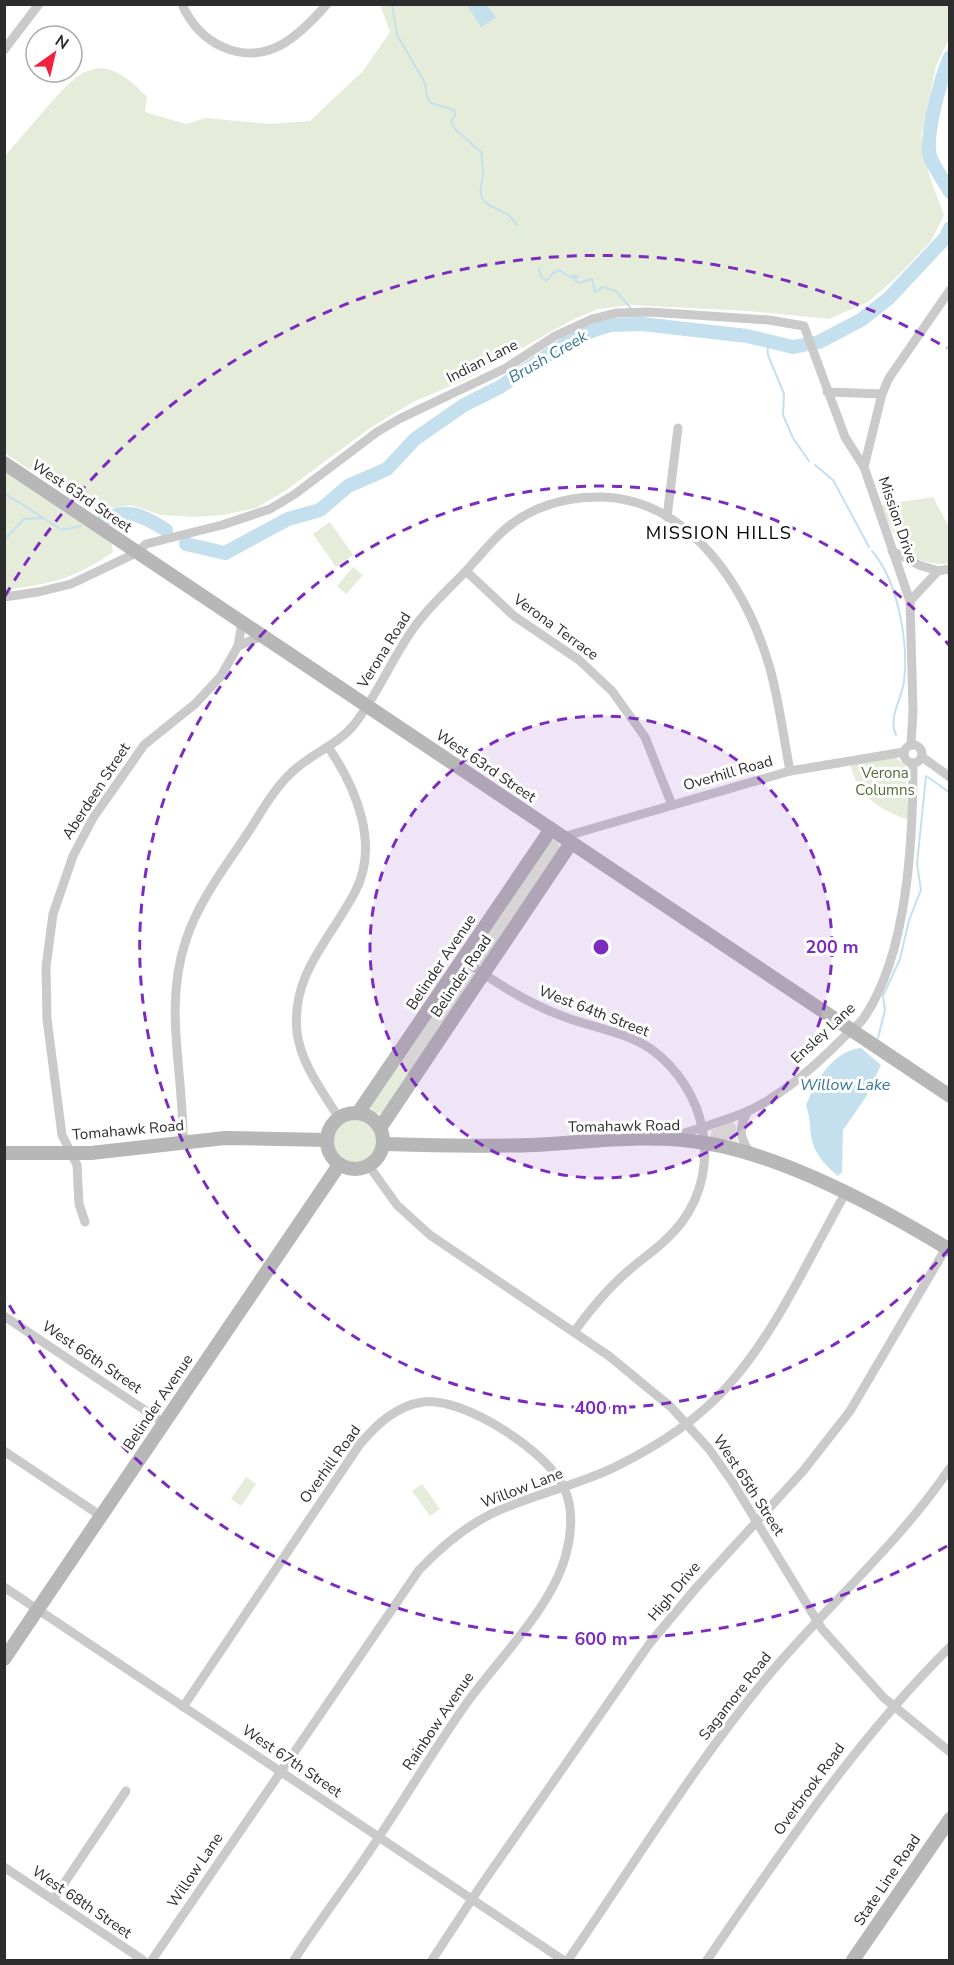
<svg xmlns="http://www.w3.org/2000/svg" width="954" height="1965" font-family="'Nunito Sans',sans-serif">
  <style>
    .green { fill: #e5ecd9 }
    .water { fill: #c4e0ee }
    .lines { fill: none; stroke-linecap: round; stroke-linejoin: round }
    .stream { stroke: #c4e0ee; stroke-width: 2 }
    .river { stroke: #c4e0ee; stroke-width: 14 }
    .street { stroke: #cacaca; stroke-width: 9 }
    .secondary { stroke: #b7b7b7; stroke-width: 14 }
    .ring { fill: none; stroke: #7b2cbf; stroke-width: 3; stroke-dasharray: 10 8 }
    .labels { text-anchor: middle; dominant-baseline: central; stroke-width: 6; stroke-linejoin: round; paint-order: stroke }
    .street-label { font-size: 15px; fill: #2d2d2d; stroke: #fff }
    .park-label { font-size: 15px; fill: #536c37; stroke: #fff }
    .water-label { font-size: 16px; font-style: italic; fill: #357695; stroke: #fff }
    .quarter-label { font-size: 18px; letter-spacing: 1.5px; fill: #000; stroke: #fff }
    .centre { fill: #7b2cbf; stroke: #fff; stroke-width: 3 }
    .ring-label { font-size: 18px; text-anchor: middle; font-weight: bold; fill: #7b2cbf; stroke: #fff; stroke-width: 6; stroke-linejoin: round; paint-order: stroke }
  </style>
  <rect width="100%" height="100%" fill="#fff"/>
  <g class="green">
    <path d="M380 5H949V39L936 66 921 136 930 178 944 215 931 241 900 274 868 302 829 319 749 311 631 305 598 309 570 321 467 379 413 402 370 428 285 491 256 508 223 515 195 517 161 515 131 505 91 511 5 453V156C19 139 34 123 48 106 84 65 103 51 147 97L145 112 186 124 206 118 270 124 310 121 363 71 390 32Z"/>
    <path d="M5 471 111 541 113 552C72 580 53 583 5 590Z"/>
    <path d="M933 497 949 527V564C904 565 896 542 881 505Z"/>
    <polygon points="330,522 353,555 336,567 313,534"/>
    <polygon points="353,567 363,575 346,594 337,586"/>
    <path d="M890 758H896L905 765 909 820C878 809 859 797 850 764Z"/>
    <polygon points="550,839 556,841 560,847 483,964 478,964 469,956"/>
    <polygon points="464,967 474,975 382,1114 376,1113 369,1107"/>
    <circle cx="354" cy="1140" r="23"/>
    <polygon points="733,1122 736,1126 737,1145 710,1138 712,1130"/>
    <polygon points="246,1477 256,1484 241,1506 231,1499"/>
    <polygon points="422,1484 440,1509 430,1516 412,1491"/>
  </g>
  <g class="water">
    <polygon points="467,5 487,5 496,18 481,27"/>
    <path d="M861 1048 881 1065 866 1097 843 1130 842 1172 838 1176C827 1167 815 1155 812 1140 809 1128 811 1118 806 1106 815 1081 833 1051 861 1048Z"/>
  </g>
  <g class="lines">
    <g class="stream">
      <path d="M392 4 397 35 425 83 427 97 431 103 454 110 455 116 451 121 455 129 482 153C481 159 483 165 483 172 483 184 474 198 491 206 503 212 509 213 517 225"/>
      <polyline points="539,269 541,277 547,281 553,273 560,270 569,277 576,276 578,277 573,278 578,283 592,279 595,292 602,287 616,291 633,311"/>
      <polyline points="636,315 642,324"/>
      <polyline points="767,341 768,355 784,394 783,415 793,438 809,461"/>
      <polyline points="815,465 833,480 869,547"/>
      <polyline points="4,493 62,530 81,526"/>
      <polyline points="4,540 24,519 43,518"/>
      <path d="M872 551C898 581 909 643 904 682 901 701 888 717 896 735"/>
      <polyline points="928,777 950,793"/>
      <polyline points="878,1038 885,1010 883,996 900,959 909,920 921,890 917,864 926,776"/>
    </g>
    <g class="river">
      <path d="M950 57C941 78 923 139 931 159 936 170 944 181 950 192"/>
      <path d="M103 520C127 507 144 516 166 530"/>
      <polyline points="186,544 225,553 288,519 320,510 348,486 387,469 415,439 464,405 500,387 566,343 594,330 611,325 642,324 747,336 793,347 819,342 861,320 889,298 946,237 950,228"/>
    </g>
    <g class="street">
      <path d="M182 4C198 43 242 66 281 45 299 35 314 19 327 4"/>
      <polyline points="4,50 39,4"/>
      <polyline points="827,392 882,394"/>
      <polyline points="667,517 678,428"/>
      <polyline points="892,551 919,565 938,571"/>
      <polyline points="466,571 514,616 579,660 612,691 645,737 672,805"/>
      <polyline points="4,597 38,592 71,584 136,553 146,544 222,525 270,509 295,494 377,432 399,419 506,368 555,336 592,319 616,313 650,312 769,320 804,326 845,437 864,467"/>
      <polyline points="910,601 938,571 950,569"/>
      <polyline points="238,646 262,636"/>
      <polyline points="911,745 913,711 910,601 864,467 882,394 889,378 950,290"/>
      <circle cx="913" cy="754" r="9"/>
      <path d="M328 747C356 787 380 845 355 892 330 940 291 974 297 1032 301 1064 322 1091 339 1118"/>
      <polyline points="922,757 950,777"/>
      <polyline points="563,837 790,771 904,752"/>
      <path d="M462 959C495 982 528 1004 565 1017 594 1028 626 1032 651 1049 706 1089 723 1166 682 1222 667 1242 647 1255 628 1271 607 1289 590 1310 574 1332"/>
      <path d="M748 1111C738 1129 739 1137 751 1154"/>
      <path d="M672 1137C697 1129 722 1122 746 1112 780 1097 814 1067 840 1041 847 1033 857 1027 863 1019 908 955 913 839 913 763"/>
      <path d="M183 1142C184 1074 163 1007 186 940 199 900 226 866 249 831 262 811 274 789 291 773 310 754 336 746 353 726 377 696 391 660 413 629 428 607 448 590 466 571 478 558 489 544 502 532 529 507 566 496 602 497 691 500 746 588 769 665 779 699 783 735 790 771"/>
      <polyline points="369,1166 397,1205 430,1235 609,1356 671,1407 709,1449 733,1483 822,1629 884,1698 950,1752"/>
      <polyline points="85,1222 79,1204 77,1165 62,1135 47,1019 46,967 53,914 73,856 93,818 144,745 195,704 221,676 238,646 242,623"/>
      <polyline points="4,1316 164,1423"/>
      <polyline points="4,1451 101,1516"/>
      <polyline points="4,1587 563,1960"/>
      <path d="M183 1707 360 1444C377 1424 396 1406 423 1402 462 1396 549 1452 564 1488 573 1507 572 1529 567 1550 555 1605 498 1659 466 1704 426 1761 391 1822 351 1878 331 1906 312 1932 294 1960"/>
      <polyline points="4,1867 143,1960"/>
      <polyline points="53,1900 126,1791"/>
      <path d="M152 1960 419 1570C440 1548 463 1528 491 1514 532 1494 578 1486 619 1465 657 1446 697 1420 726 1388 776 1333 808 1259 845 1194"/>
      <polyline points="432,1960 480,1887 650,1643 696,1588 803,1471 850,1411 946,1248"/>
      <path d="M568 1960C635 1863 697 1760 773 1670 831 1602 899 1543 950 1468"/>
      <path d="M707 1960C782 1851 855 1741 950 1647"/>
    </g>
    <g class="secondary">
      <polyline points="4,463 950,1096"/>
      <circle cx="355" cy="1141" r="28"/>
      <polyline points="358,1113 551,829"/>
      <polyline points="380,1128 571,843"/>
      <path d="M383 1144C433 1145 483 1147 533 1145 590 1142 649 1133 705 1143 783 1155 883 1209 950 1250"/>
      <polyline points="4,1153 91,1153 225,1138 327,1140"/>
      <polyline points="4,1659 339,1165"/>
      <polyline points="853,1960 950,1819"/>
    </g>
  </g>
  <circle cx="601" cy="947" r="231" fill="#7b2cbf" fill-opacity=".12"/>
  <g class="ring">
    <circle cx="601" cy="947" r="231"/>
    <path d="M949 1249A461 461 0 1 1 949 645"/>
    <path d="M947 1546A692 692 0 0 1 5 1298M5 596A692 692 0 0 1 947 348"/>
  </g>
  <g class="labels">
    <g class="street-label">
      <text transform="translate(482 361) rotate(-27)">Indian Lane</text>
      <text transform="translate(82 496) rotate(34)">West 63rd Street</text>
      <text transform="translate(898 520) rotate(71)">Mission Drive</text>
      <text transform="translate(556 627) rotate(36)">Verona Terrace</text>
      <text transform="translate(384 650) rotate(-58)">Verona Road</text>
      <text transform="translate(486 766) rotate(34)">West 63rd Street</text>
      <text transform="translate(728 773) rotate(-16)">Overhill Road</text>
      <text transform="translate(96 791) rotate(-57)">Aberdeen Street</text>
      <text transform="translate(441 962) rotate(-56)">Belinder Avenue</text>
      <text transform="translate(461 976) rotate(-56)">Belinder Road</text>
      <text transform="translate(594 1011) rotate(21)">West 64th Street</text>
      <text transform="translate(823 1033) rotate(-43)">Ensley Lane</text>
      <text transform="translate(624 1126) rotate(-1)">Tomahawk Road</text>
      <text transform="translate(128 1130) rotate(-5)">Tomahawk Road</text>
      <text transform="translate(92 1357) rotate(34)">West 66th Street</text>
      <text transform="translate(158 1402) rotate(-56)">Belinder Avenue</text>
      <text transform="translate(330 1464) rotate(-54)">Overhill Road</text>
      <text transform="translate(749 1485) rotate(57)">West 65th Street</text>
      <text transform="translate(522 1488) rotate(-21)">Willow Lane</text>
      <text transform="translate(674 1591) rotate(-50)">High Drive</text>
      <text transform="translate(735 1696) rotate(-52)">Sagamore Road</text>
      <text transform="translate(438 1721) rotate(-56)">Rainbow Avenue</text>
      <text transform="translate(292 1761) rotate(34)">West 67th Street</text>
      <text transform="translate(809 1789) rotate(-54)">Overbrook Road</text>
      <text transform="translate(195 1870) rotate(-56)">Willow Lane</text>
      <text transform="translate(887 1880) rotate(-56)">State Line Road</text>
      <text transform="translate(82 1902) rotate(34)">West 68th Street</text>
    </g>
    <g class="park-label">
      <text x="885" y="773">Verona<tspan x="885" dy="17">Columns</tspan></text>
    </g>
    <g class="water-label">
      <text transform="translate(548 357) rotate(-30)">Brush Creek</text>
      <text x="845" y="1085">Willow Lake</text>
    </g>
    <g class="quarter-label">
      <text x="719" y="533">MISSION HILLS</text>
    </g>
  </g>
  <circle cx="601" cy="947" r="9" class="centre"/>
  <g class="ring-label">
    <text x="832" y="953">200 m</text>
    <text x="601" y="1414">400 m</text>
    <text x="601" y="1645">600 m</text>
  </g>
  <rect width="954" height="1965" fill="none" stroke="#2d2d2d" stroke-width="12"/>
  <g transform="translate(54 54) rotate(34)"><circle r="28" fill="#ffffff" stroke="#ababab" stroke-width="1.5"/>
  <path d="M0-4.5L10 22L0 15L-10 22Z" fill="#f3213d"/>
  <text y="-9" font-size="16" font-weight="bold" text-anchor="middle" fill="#2d2d2d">N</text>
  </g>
</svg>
